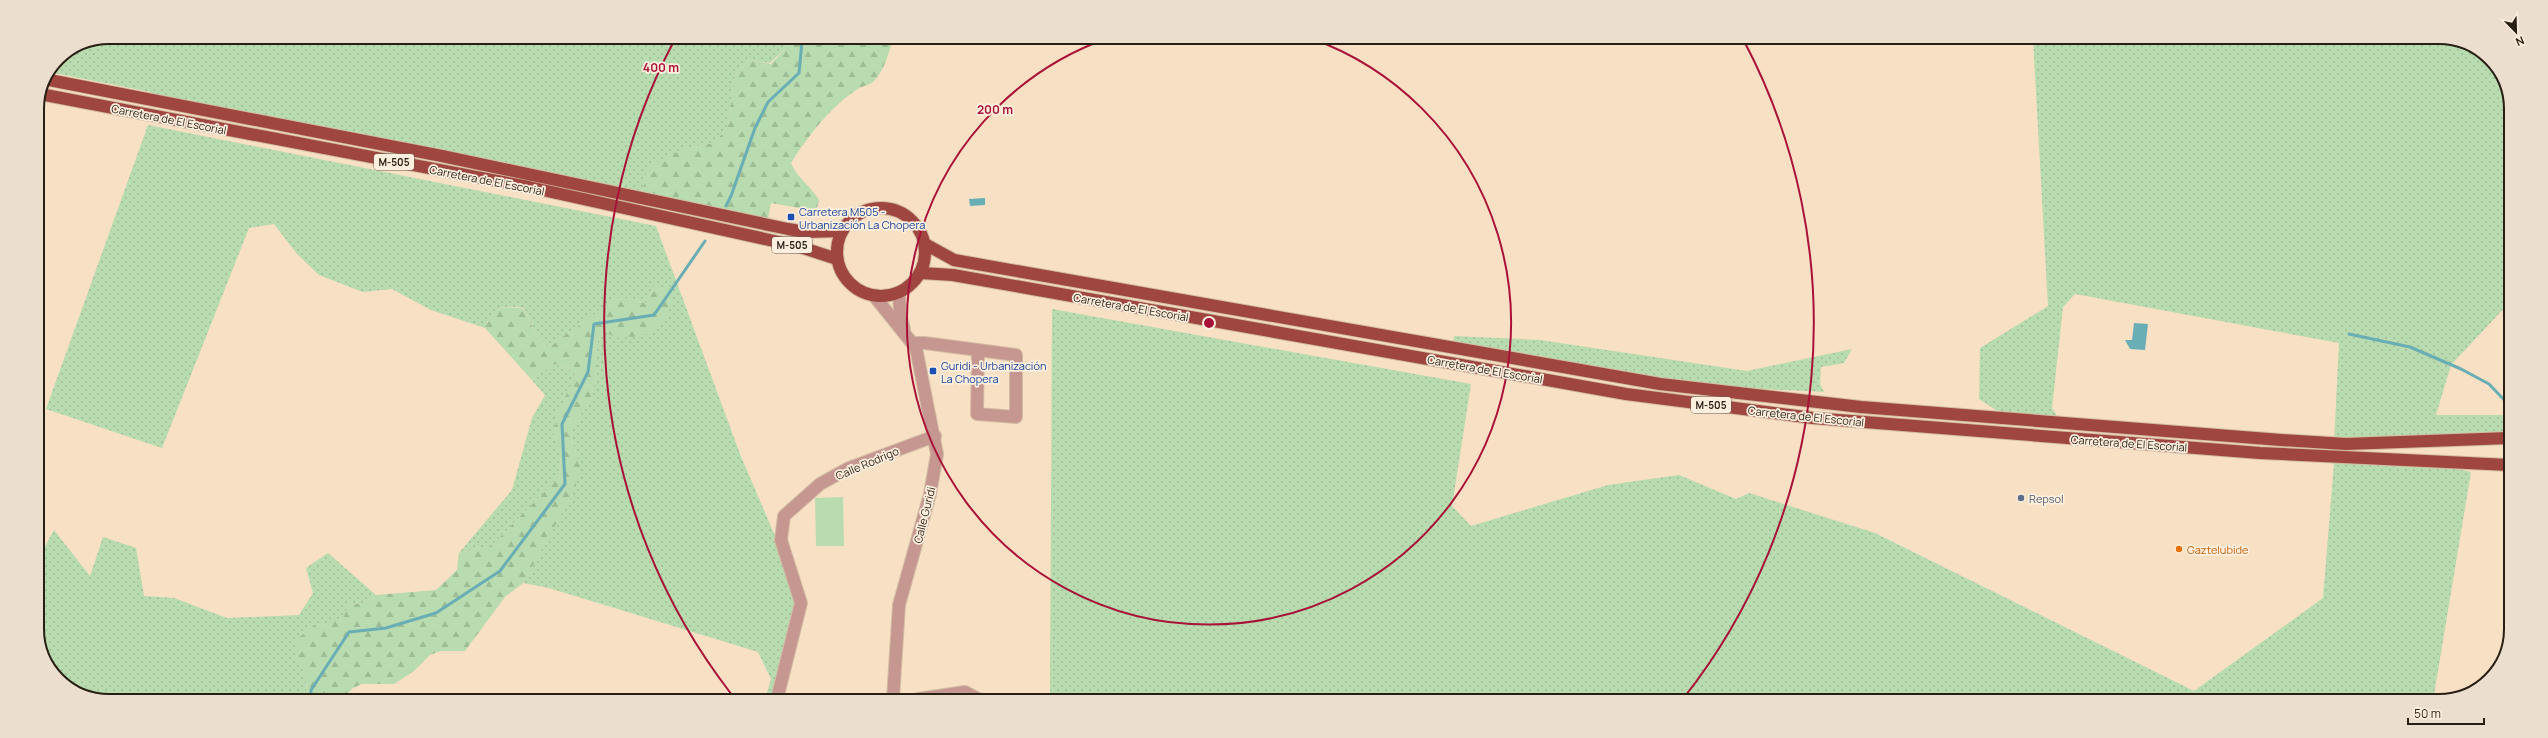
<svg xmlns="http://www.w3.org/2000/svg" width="2548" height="738" font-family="Manrope,sans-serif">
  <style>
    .grass { fill: url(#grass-dots) }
    .forest { fill: url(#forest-firs) }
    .pitch { fill: #b8dbaf }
    .water { fill: #6aaeb5 }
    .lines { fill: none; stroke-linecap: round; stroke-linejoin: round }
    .stream { stroke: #6aaeb5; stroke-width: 3 }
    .minor-casing { stroke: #d2bda4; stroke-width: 14 }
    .trunk-casing { stroke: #d2bda4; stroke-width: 14 }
    .minor { stroke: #c69791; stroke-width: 12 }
    .trunk { stroke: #9f4640; stroke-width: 12 }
    .ring { fill: none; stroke: #a91238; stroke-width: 2 }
    .transit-dot { fill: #1a4fb4; stroke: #fdefde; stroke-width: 1.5 }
    .service-dot { fill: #5c6f8a; stroke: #fdefde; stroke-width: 1.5 }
    .food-dot { fill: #e8710a; stroke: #fdefde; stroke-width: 1.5 }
    .labels { text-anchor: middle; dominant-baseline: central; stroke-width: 3.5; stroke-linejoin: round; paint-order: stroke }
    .shield { fill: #fdefde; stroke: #675d51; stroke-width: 1 }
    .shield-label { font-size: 10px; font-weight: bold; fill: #271e14 }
    .street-label { font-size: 11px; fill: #271e14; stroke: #fdefde }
    .transit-label { font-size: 11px; fill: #164399; stroke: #fdefde; text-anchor: start }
    .service-label { font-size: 11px; fill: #4e5e75; stroke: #fdefde; text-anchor: start }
    .food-label { font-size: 11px; fill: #c56008; stroke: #fdefde; text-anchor: start }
    .rim { fill: none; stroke: #271e14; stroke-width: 2 }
    .centre { fill: #a91238; stroke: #fdefde; stroke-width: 2 }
    .ring-label { font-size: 12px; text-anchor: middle; font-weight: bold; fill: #a91238; stroke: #fdefde; stroke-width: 3.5; stroke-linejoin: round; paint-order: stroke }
  </style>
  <defs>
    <pattern id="grass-dots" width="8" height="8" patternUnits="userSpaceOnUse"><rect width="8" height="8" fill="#b8dbaf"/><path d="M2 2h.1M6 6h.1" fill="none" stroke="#9ebc96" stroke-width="1.8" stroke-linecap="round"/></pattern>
    <pattern id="forest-firs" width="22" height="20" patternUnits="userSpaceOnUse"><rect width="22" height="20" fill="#b8dbaf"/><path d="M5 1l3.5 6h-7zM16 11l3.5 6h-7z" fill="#9ebc96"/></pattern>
  </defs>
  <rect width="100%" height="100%" fill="#f8e0c4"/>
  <g class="grass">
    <path d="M109 37 784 38 786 48 770 63 749 60 735 75 728 126 715 143 686 148 642 198 203 109 146 91 49 72C65 48 81 43 109 37Z"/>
    <polygon points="2033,39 2457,39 2493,62 2511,104 2510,302 2451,365 2436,415 2510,415 2509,438 2334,443 2339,343 2075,294 2063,307 2052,408 2061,422 1996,410 1979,399 1980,348 2048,306"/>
    <path d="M148 125 656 226 740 454 784 557 798 602 773 699H765L771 679 758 652 549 588 523 583 575 489 580 465 571 437 575 423 591 399 598 368 595 347 603 331 642 336 656 282 646 304 631 298 612 299C597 313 582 324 565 335 558 340 556 344 547 347L536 335 524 308C501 305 495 306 485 328L431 310 392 289 363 292 319 275 297 254 274 224 249 228 162 448 46 409Z"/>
    <polygon points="1052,309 1471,384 1452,506 1471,526 1608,485 1679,475 1736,499 1749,493 1875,533 2194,691 2323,598 2334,463 2414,459 2471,472 2433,701 1050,700"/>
    <polygon points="1454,336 1540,340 1747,371 1852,349 1844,363 1821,367 1820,384 1824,392 1660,384 1453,348"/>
    <polygon points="555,364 568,368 576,375 554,435 561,455 559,477 491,546 459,553 512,490 532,418 545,395 531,379"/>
    <path d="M54 530 90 576 103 537 136 548 144 596 174 598 227 618 299 615 313 593 306 568 328 553 376 595 362 603 349 605 343 618 330 622 295 657C305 669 309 684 305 699H91L55 676 37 634V553L42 552Z"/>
  </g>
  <g class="forest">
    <path d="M784 38H894C888 52 885 71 873 82 869 85 863 86 859 88 831 106 808 136 791 163 797 178 811 186 819 200L816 211 771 203 767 224 642 198 647 167 686 148 715 143 728 126 735 75 749 60 771 64 786 48Z"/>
    <path d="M656 282 671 292 674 302 659 328 642 336 617 338 603 331 595 347 598 368 591 399 575 423 571 437 580 465 575 490 523 583 505 597 465 651H441L430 655 414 671 394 684H362L353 688 342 699H305C309 684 305 669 295 657L296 640 313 626 343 618 349 605 362 603 376 595 436 590 457 570 459 553 491 546 559 477 561 455 554 435 557 414 576 375 568 368 555 364 531 379 485 328C495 306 501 305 524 309L536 335 547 347C556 344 558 340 565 335 582 324 597 313 612 298H631L646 304Z"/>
  </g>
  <polygon class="pitch" points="843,497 844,546 816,546 815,498"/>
  <g class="water">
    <polygon points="985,198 985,205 970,206 969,199"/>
    <polygon points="2134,323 2148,324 2145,350 2130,349 2125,340 2132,340"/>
  </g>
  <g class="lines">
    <g class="stream">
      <polyline points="726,206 731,196 755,128 768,102 799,73 802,41 804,38"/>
      <polyline points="2349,334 2410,347 2461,369 2489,384 2510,406"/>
      <polyline points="311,699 311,690 349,632 386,628 436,613 500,571 565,484 562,424 588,372 594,324 654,315 705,241"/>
      <polyline points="2140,699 2141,701"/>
    </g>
    <g class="minor-casing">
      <g id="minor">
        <polyline points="899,293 900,314 904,329"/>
        <polyline points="875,297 916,348 937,454 930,494 899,605 893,699"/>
        <polyline points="913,343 925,343 1016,355 1016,417 977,414 978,350"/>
        <polyline points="777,699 801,603 781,540 784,516 820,484 849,468 935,436"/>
        <polyline points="918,699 965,692 980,700"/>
      </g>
    </g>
    <g class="trunk-casing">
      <g id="trunk">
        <polyline points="44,79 442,156 788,229 805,232 842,231"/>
        <polyline points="40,94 529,187 797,246 837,259"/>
        <circle cx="881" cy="252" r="44"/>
        <polyline points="925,244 954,260 1660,384 1861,407 2281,440 2346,444 2509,438"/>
        <polyline points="921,273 953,275 1626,394 1813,418 2260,453 2509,465"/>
      </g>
    </g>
    <use href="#minor" class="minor"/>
    <use href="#trunk" class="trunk"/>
  </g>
  <g class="ring">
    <path d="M1310 38A302 302 0 1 1 1108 38"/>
    <path d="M732 695A605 605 0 0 1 675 39M1743 39A605 605 0 0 1 1682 700"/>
  </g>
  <g class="transit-dot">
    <rect x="787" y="213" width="8" height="8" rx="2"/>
    <rect x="929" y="367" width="8" height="8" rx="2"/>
  </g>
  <circle class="service-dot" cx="2021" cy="498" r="4"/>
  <circle class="food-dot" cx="2179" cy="549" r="4"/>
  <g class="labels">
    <g class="shield">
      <rect x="374" y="154" width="40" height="16" rx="3"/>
      <rect x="772" y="237" width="40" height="16" rx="3"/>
      <rect x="1691" y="397" width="40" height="16" rx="3"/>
    </g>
    <g class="shield-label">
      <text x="394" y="162">M-505</text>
      <text x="792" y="245">M-505</text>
      <text x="1711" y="405">M-505</text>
    </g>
    <g class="street-label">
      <text transform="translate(169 119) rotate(11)">Carretera de El Escorial</text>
      <text transform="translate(487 180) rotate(11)">Carretera de El Escorial</text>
      <text transform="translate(1131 307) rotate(10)">Carretera de El Escorial</text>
      <text transform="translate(1485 369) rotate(10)">Carretera de El Escorial</text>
      <text transform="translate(1806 416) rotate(6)">Carretera de El Escorial</text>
      <text transform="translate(2129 443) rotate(4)">Carretera de El Escorial</text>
      <text transform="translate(867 463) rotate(-23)">Calle Rodrigo</text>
      <text transform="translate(924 515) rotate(-76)">Calle Guridi</text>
    </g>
    <g class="transit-label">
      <text x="799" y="211">Carretera M505 -<tspan x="799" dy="13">Urbanización La Chopera</tspan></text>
      <text x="941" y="365">Guridi - Urbanización<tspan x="941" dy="13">La Chopera</tspan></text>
    </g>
    <g class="service-label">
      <text x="2029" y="498">Repsol</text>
    </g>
    <g class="food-label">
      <text x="2187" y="549">Gaztelubide</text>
    </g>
  </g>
  <path d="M0 0H2548V738H0ZM109 44H2439A65 65 0 0 1 2504 109V629A65 65 0 0 1 2439 694H109A65 65 0 0 1 44 629V109A65 65 0 0 1 109 44Z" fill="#ecdece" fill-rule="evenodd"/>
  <path class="rim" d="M109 44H2439A65 65 0 0 1 2504 109V629A65 65 0 0 1 2439 694H109A65 65 0 0 1 44 629V109A65 65 0 0 1 109 44Z"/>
  <circle cx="1209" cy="323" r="6" class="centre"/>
  <g class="ring-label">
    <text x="661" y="72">400 m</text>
    <text x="995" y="114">200 m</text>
  </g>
  <g transform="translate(2516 32) rotate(157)" stroke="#fdefde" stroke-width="3" paint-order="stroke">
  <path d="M0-3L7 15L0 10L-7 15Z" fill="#271e14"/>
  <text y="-6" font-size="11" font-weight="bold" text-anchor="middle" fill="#271e14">N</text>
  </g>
  <path d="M2408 718v6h76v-6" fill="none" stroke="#271e14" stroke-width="2"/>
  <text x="2414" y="718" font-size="12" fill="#271e14" stroke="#fdefde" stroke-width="3" paint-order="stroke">50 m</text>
</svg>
